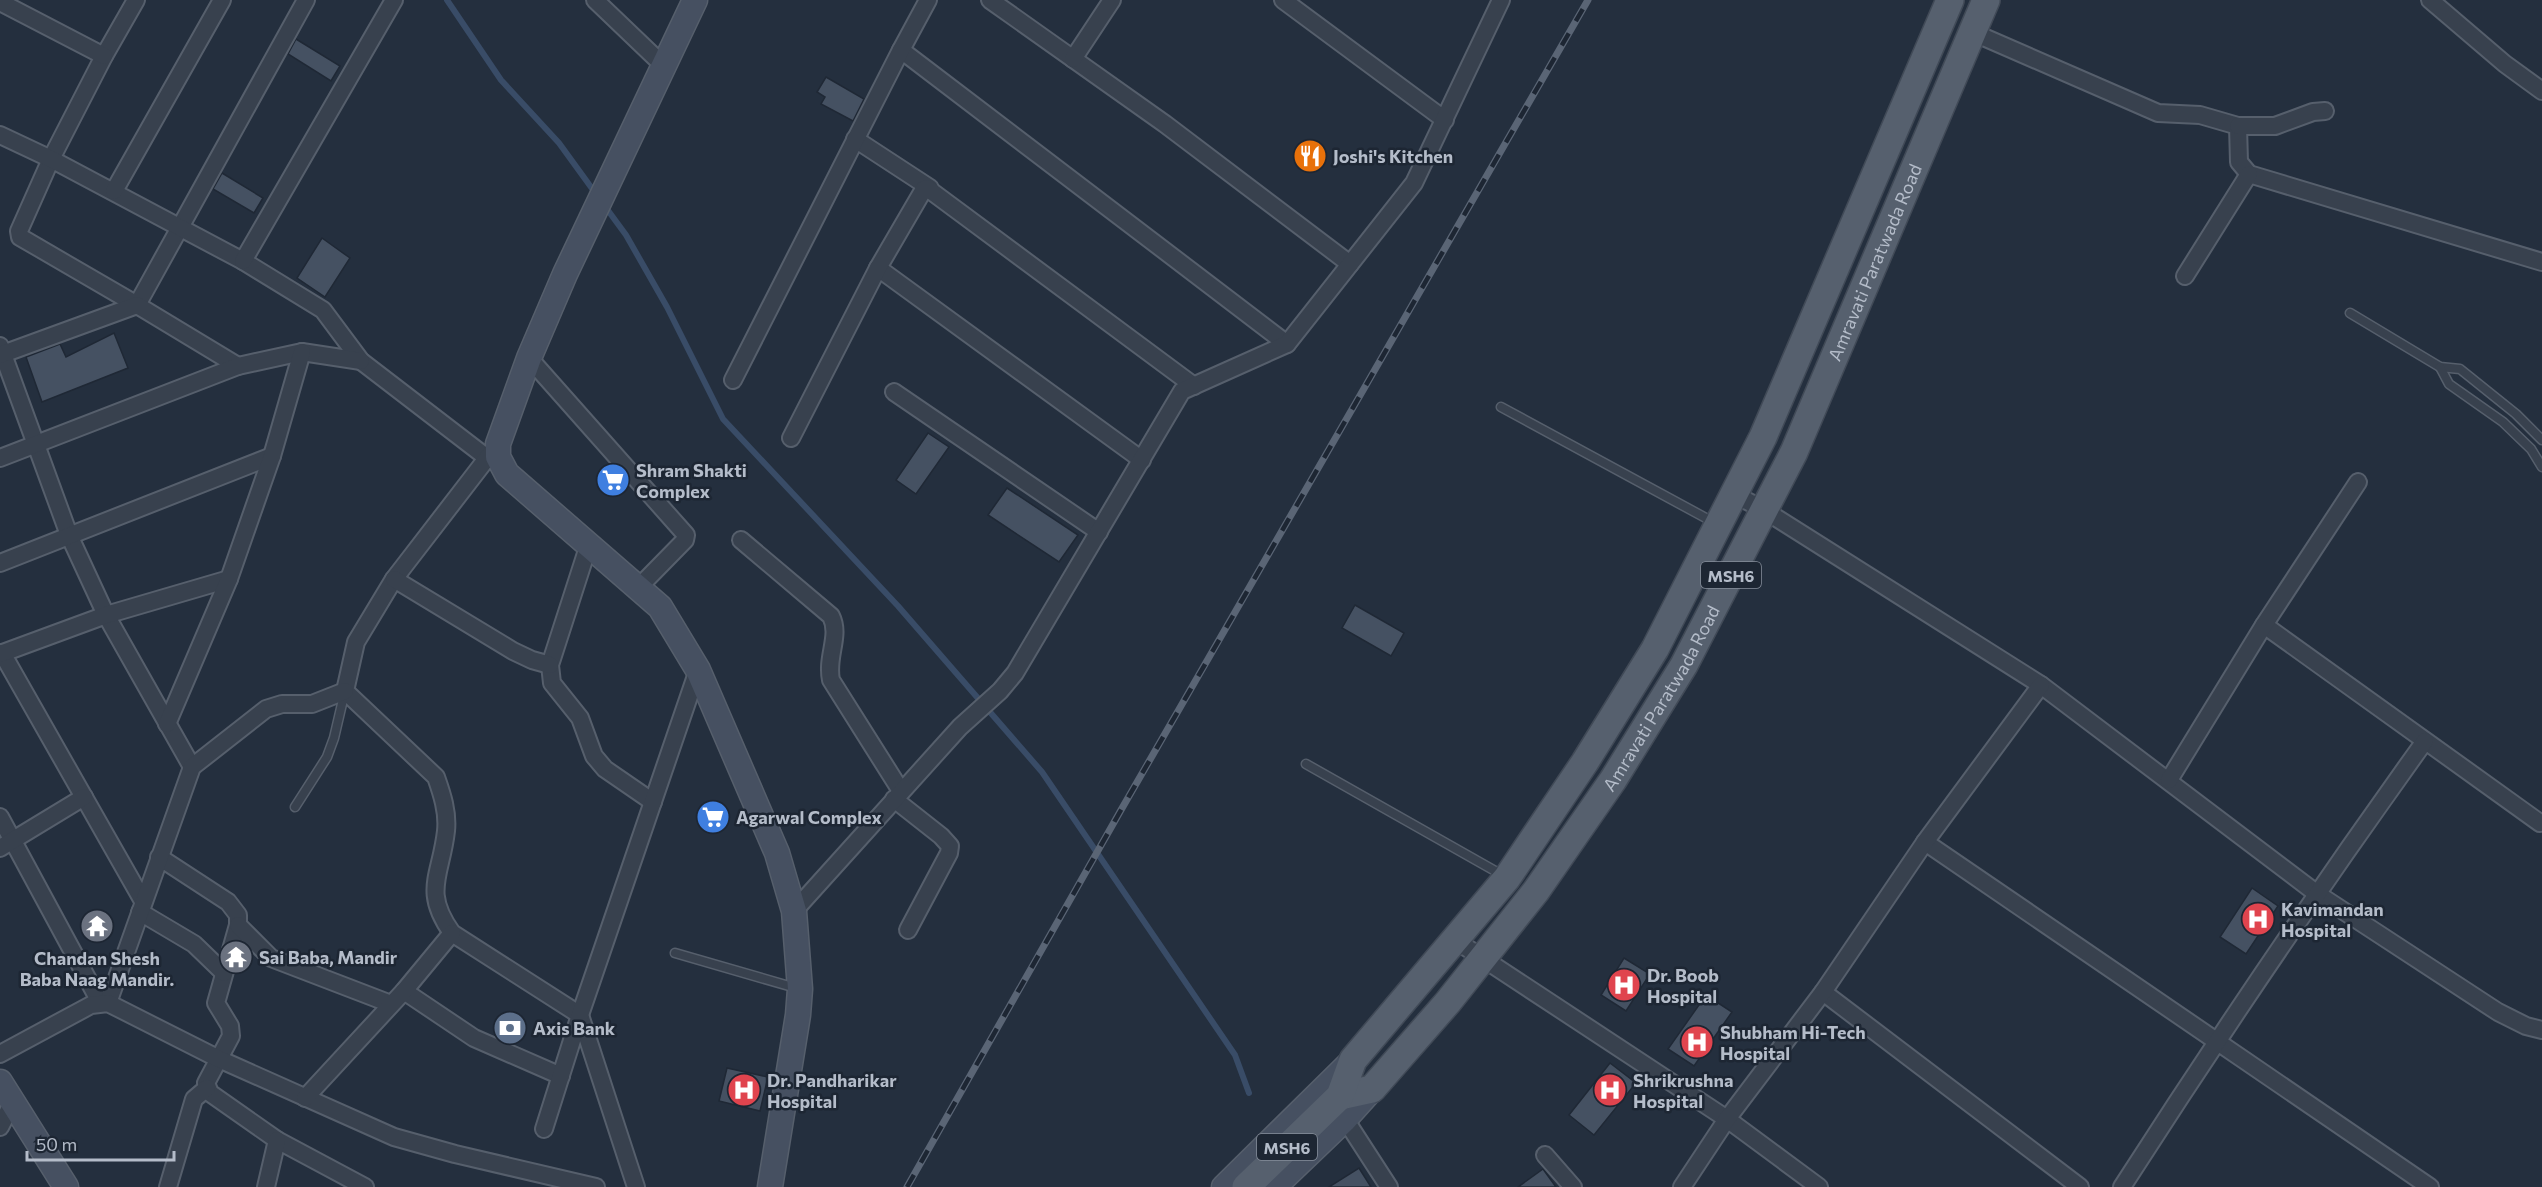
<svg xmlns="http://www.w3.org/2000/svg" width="2542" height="1187" font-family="Commissioner,sans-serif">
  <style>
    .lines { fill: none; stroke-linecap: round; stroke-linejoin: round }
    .stream { stroke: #394c67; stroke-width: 6 }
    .building { fill: #455162; stroke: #1f2835; stroke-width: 1.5 }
    .lane-casing { stroke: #565f6c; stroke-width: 11 }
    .street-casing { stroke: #565f6c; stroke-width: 20 }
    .secondary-casing { stroke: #565f6c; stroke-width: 27 }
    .primary-casing { stroke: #414a57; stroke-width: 30 }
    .lane { stroke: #38414e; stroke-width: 8 }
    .street { stroke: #38414e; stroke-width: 16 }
    .secondary { stroke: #465061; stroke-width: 24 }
    .primary { stroke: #56606e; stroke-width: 27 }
    .rail-casing { stroke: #5a6575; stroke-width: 7 }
    .rail { stroke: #1d2633; stroke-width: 4.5; stroke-dasharray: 14; stroke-linecap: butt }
    .labels { text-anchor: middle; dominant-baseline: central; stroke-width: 5; stroke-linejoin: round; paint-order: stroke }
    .shield { fill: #1d2633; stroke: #878f9c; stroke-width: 1.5 }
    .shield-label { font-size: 16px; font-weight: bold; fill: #b4bcc9 }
    .poi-label { font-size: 18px; font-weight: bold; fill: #b4bcc9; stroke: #1d2633; text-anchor: start }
    .street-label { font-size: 18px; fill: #b4bcc9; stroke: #1d2633 }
  </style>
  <rect width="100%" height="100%" fill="#242f3e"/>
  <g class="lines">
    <g class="stream">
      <polyline points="447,0 501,80 559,143 596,194"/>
      <polyline points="604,205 626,235 667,307 723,419 898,606 1042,772 1235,1055 1249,1093"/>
    </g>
  </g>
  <g class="building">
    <polygon points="296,39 340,66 331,81 288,54"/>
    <polygon points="826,77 864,99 853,121 821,104 825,97 817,92"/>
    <polygon points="222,173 263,198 254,213 213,189"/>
    <polygon points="322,238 350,258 325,297 297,278"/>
    <polygon points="114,333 128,368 42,402 26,357 60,344 66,357"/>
    <polygon points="928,433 949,447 916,494 896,480"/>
    <polygon points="1007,488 1078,535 1059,562 988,515"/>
    <polygon points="1355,605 1404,633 1391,656 1342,628"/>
    <polygon points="2252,888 2278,906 2246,954 2220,937"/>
    <polygon points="1624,958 1650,974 1626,1011 1601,995"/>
    <polygon points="1706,995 1732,1012 1694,1066 1668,1049"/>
    <polygon points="1610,1063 1636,1083 1594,1135 1569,1115"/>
    <polygon points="727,1068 768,1077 760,1111 719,1101"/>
    <polygon points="1359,1168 1371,1187 1329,1187"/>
    <polygon points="1543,1169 1556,1187 1518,1187"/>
  </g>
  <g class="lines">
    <g class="lane-casing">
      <g id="lane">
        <polyline points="2350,313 2440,367 2460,369 2516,414 2542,440"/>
        <polyline points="2440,367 2449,384 2503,422 2531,449 2542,467"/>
        <polyline points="1501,407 1715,523"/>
        <polyline points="1306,764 1504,876"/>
        <polyline points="295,807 327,757 334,738 345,691"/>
        <polyline points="675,953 796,988"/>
      </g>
    </g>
    <g class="street-casing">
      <g id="street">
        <polyline points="136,0 104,56 51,159 19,231 20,237 137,305 306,0"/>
        <polyline points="595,0 664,66"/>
        <polyline points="990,0 1165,124 1350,264"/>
        <polyline points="1283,0 1445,120"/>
        <polyline points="2430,0 2505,64 2542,91"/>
        <polyline points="0,2 104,56"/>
        <polyline points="1972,32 2158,113 2200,115 2238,126 2239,162 2249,174 2542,262"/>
        <polyline points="901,50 1287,344"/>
        <polyline points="1073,59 1112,0"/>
        <polyline points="2238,126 2275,126 2313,112 2325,111"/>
        <polyline points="0,135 51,159 243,261 323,310 361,361 486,457"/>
        <polyline points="855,139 930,188"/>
        <polyline points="114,191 222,0"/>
        <polyline points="243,261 394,0"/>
        <polyline points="878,268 1142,460"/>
        <polyline points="2185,276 2249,174"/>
        <polyline points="0,346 69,535 106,615 192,767"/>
        <polyline points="0,355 137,305 238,366"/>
        <polyline points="529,358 686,535 685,540 638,588"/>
        <polyline points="733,380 901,50 928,0"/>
        <polyline points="894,392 1099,532"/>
        <polyline points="791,438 878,268 924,189 927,188 1194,386"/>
        <path d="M498 444 394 579 356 642 345 691 436 777C442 794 448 812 446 831 441 876 422 891 452 933L580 1015 636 1187"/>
        <polyline points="0,458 238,366 302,352 361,361"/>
        <polyline points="1734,494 1764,510 2041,685 2316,893 2498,1012 2526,1026 2542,1030"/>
        <path d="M741 540 831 616C841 636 826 656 831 680L901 791"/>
        <polyline points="589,544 550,665 552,683 580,718 594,756 605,769 653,802"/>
        <polyline points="0,563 272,456"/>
        <polyline points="394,579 513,651 532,660 550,665"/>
        <polyline points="2264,625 2540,823"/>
        <polyline points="2,653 143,901"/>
        <polyline points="0,654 106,615 229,579"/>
        <polyline points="167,724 229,579 272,456 302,352"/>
        <polyline points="2169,780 2264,625 2358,482"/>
        <polyline points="894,799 941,836 950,846 949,853 908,930"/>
        <polyline points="0,817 100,1002"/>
        <polyline points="1925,842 2430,1187"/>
        <polyline points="0,848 84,797"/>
        <polyline points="159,857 228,902 238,915 238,925 216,1003 230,1026 231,1036 206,1083 210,1093 277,1140 365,1187"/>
        <polyline points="794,911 960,727 1000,691 1015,673 1182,391 1287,344 1414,183 1501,0"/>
        <polyline points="140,912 194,944 224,973"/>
        <polyline points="238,925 271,958 391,1004"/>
        <polyline points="1455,940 1727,1119 1819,1187"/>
        <polyline points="404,991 474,1038 561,1076"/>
        <polyline points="1823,992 2080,1187"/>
        <polyline points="108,1003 192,767 266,709 282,704 312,704 345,691"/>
        <polyline points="0,1054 91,1005 108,1003 219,1059 394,1137 455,1154 596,1187"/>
        <polyline points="305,1098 404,991 452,933"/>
        <polyline points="1345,1119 1389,1187"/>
        <polyline points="0,1127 12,1104"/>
        <polyline points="544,1129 580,1015 698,670"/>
        <polyline points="1545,1155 1573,1187"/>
        <polyline points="168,1187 194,1099 207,1088"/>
        <polyline points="266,1187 277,1140"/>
        <polyline points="1682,1187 1727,1119 1823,992 1925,842 2041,685"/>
        <path d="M2122 1187C2219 1036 2320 887 2425 741"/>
      </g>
    </g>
    <g class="secondary-casing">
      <g id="secondary">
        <polyline points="695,0 565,274 529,358 498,444 498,457 507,474 660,607 698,670 777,853 794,911 800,989 798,1015 770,1187"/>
        <polyline points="0,1082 66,1187"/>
        <polyline points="1224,1187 1351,1062"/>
        <polyline points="1274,1187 1345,1119 1372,1089"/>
      </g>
    </g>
    <g class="primary-casing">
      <g id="primary">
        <path id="s1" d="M1340 1096 1372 1089 1448 1002 1536 891 1613 780 1684 665 1794 452 1986 0"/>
        <polyline points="1246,1187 1340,1096 1353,1060 1507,878 1585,762 1655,649 1763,437 1950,0"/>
      </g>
    </g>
    <use href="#lane" class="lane"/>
    <use href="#street" class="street"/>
    <use href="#secondary" class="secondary"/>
    <use href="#primary" class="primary"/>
    <g class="rail-casing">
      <polyline id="rail" points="907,1187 1121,810 1588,0"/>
    </g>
    <use href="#rail" class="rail"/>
  </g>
  <defs>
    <g id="restaurant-disc" transform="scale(1.725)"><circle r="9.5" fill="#e8710a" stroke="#1d2633"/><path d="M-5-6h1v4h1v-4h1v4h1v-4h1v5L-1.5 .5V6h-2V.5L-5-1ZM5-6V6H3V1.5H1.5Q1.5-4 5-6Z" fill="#fff"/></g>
    <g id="supermarket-disc" transform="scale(1.725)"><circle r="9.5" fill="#3f7fe0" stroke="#1d2633"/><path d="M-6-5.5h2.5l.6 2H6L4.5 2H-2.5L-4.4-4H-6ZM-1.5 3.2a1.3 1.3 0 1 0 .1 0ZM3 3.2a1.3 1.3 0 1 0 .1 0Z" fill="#fff"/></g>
    <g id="hospital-disc" transform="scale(1.725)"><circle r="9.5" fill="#e0444e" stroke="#1d2633"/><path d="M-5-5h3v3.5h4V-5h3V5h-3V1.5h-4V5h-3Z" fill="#fff"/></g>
    <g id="temple-disc" transform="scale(1.725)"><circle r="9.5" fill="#6b7280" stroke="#1d2633"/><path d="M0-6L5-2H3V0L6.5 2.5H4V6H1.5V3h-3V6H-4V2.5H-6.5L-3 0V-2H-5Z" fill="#fff"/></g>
    <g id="bank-disc" transform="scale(1.725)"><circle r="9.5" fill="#5c6f8a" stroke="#1d2633"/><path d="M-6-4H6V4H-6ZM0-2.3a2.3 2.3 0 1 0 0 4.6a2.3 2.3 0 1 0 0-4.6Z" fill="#fff"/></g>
  </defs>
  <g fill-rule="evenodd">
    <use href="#restaurant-disc" x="1310" y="156"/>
    <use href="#supermarket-disc" x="613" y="480"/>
    <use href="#supermarket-disc" x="713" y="817"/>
    <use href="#hospital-disc" x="2258" y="919"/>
    <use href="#temple-disc" x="97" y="926"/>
    <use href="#temple-disc" x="236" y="957"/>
    <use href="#hospital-disc" x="1624" y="985"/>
    <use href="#bank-disc" x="510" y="1028"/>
    <use href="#hospital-disc" x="1697" y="1042"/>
    <use href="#hospital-disc" x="744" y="1090"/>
    <use href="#hospital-disc" x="1610" y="1090"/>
  </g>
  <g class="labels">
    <g class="shield">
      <rect x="1701" y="562" width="60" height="26" rx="4.5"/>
      <rect x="1257" y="1134" width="60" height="26" rx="4.5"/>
    </g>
    <g class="shield-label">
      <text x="1731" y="575">MSH6</text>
      <text x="1287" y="1147">MSH6</text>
    </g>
    <g class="poi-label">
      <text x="1333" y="156">Joshi's Kitchen</text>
      <text x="636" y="470">Shram Shakti<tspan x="636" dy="21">Complex</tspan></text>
      <text x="736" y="817">Agarwal Complex</text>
      <text x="2281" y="909">Kavimandan<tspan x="2281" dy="21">Hospital</tspan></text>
      <text x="259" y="957">Sai Baba, Mandir</text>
      <text x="97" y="958" text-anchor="middle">Chandan Shesh<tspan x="97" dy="21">Baba Naag Mandir.</tspan></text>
      <text x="1647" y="975">Dr. Boob<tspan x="1647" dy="21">Hospital</tspan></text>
      <text x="533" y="1028">Axis Bank</text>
      <text x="1720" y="1032">Shubham Hi-Tech<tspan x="1720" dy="21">Hospital</tspan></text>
      <text x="767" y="1080">Dr. Pandharikar<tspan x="767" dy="21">Hospital</tspan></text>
      <text x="1633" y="1080">Shrikrushna<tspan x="1633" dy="21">Hospital</tspan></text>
    </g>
    <g class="street-label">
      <text stroke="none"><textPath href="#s1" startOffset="1006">Amravati Paratwada Road</textPath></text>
      <text stroke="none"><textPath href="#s1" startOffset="520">Amravati Paratwada Road</textPath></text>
    </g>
  </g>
  <path d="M27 1151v9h147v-9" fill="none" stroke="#b4bcc9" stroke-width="3"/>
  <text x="36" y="1151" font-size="18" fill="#b4bcc9" stroke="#1d2633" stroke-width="4.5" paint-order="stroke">50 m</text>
</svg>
